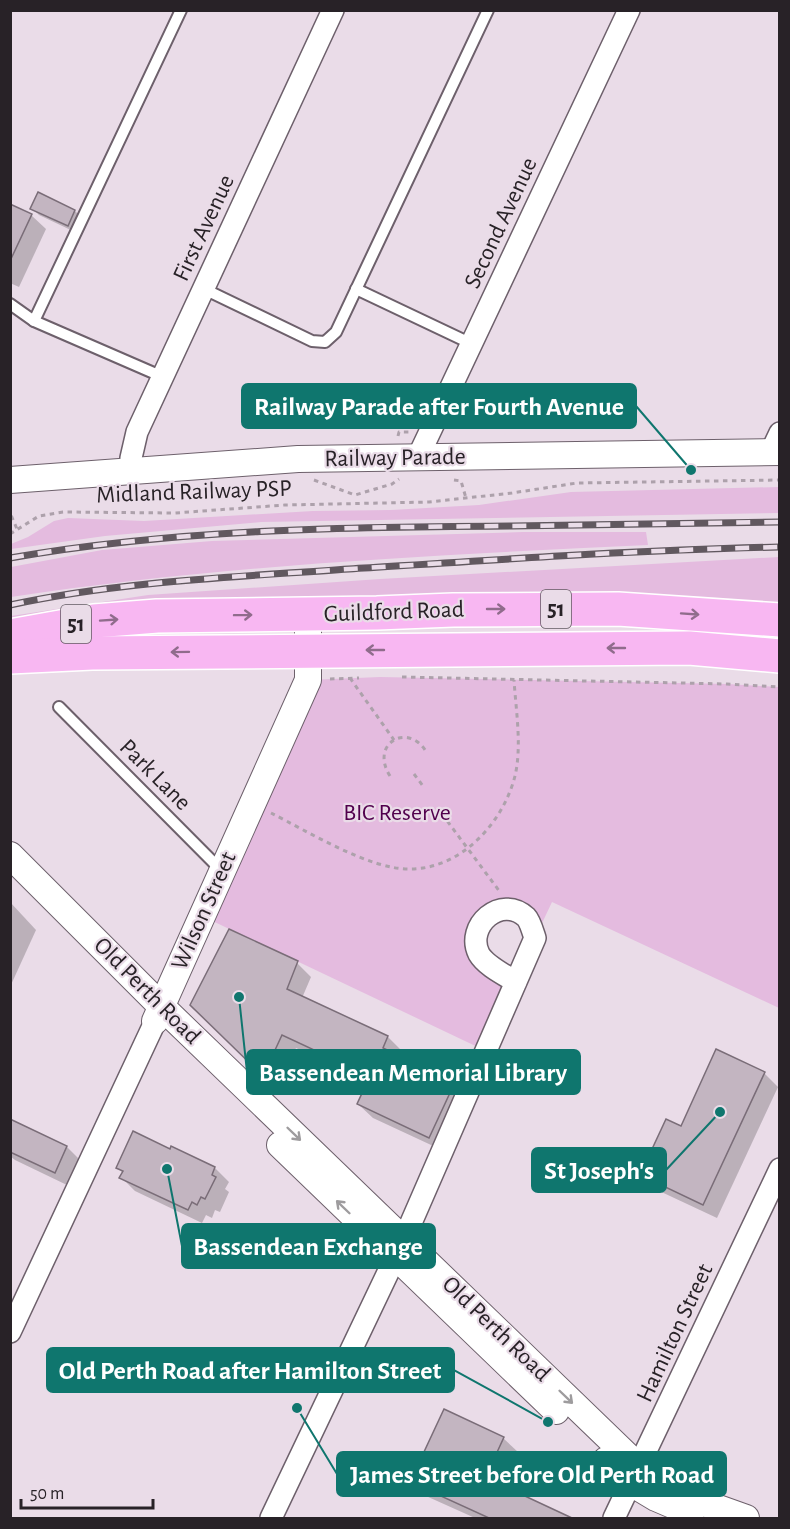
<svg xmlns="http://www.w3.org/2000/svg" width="790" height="1529" font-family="'Alegreya Sans',sans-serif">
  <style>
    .green { fill: #e4bbdf }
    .shadow { fill: #0003 }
    .building { fill: #c3b5c1; stroke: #7a6d78; stroke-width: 1.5 }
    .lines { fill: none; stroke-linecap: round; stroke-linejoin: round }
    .service-casing { stroke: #6d606b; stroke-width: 14 }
    .minor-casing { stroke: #6d606b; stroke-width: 24 }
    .tertiary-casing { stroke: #6d606b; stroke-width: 28 }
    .trunk-casing { stroke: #fff; stroke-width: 36 }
    .path { stroke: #ada1ab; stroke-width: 3; stroke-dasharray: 4.5 4.5; stroke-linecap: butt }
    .service { stroke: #fff; stroke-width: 10 }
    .minor { stroke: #fff; stroke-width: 21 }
    .tertiary { stroke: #fff; stroke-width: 26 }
    .trunk { stroke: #f8b7f2; stroke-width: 33 }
    .rail-casing { stroke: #61585f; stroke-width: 7 }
    .rail { stroke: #eadce8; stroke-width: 4.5; stroke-dasharray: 14; stroke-linecap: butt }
    .oneway { stroke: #906c8c }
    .oneway2 { stroke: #9e9c9e }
    .labels { text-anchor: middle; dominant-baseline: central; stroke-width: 4.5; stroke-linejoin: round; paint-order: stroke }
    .shield { fill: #eadce8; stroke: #625a61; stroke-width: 1.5 }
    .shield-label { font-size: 22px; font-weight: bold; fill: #282227 }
    .street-label { font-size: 24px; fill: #282227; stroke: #eadce8 }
    .park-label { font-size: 24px; fill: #51004d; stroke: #eadce8 }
    .leader { fill: none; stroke: #0f766e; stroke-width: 2 }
    .callout-dot { fill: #0f766e; stroke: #eadce8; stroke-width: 2 }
    .callout { fill: #0f766e; stroke: #0f766e; stroke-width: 2 }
    .callout-label { font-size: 26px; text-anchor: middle; font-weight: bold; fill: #fff }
  </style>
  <rect width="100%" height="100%" fill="#eadce8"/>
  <g class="green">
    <polygon points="779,487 779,513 261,522 105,536 11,549 11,544 28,537 54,521 68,518 144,521 313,511 391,510 479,505 571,492"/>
    <path d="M523 532H646L648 545C435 555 221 565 11 597V567L102 550 212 541Z"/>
    <polygon points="779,557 779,609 11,626 11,616 148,595 380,579"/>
    <polygon points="380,677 727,684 779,687 779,1008 552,902 535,938 513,910 475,936 516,982 486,1051 202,916 308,680"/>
  </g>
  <g class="shadow">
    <polygon points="10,205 31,215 46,229 19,287 10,283"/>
    <polygon points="32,208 75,211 82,218 75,232 39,215"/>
    <polygon points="10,902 36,930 10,987"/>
    <polygon points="297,963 311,977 302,998 388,1037 402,1051 399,1058 454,1084 468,1098 444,1151 373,1118 358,1104 369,1081 296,1048 278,1089 192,1005"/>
    <polygon points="764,1073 778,1087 717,1218 655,1189 641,1175"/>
    <polygon points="10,1126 67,1147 81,1161 69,1186 15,1160 10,1156"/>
    <polygon points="171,1151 215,1168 229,1182 225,1189 229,1192 220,1212 215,1210 212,1218 206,1215 202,1223 135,1191 121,1177 123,1173 117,1167"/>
    <polygon points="445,1411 503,1438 518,1452 508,1472 518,1482 513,1492 568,1518 475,1518 426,1496 412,1482"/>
  </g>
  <g class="building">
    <polygon points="38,192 75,210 68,226 30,209"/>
    <polygon points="10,204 32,214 10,261"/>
    <polygon points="229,929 298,961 287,989 388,1036 383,1048 455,1082 429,1138 357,1104 370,1076 282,1035 263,1076 190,1005"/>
    <polygon points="716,1049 765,1072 703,1205 640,1175 666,1119 681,1126"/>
    <polygon points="10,1119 67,1146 55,1173 10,1152"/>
    <polygon points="133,1131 170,1149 171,1146 215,1167 212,1175 216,1177 205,1199 201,1197 197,1205 192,1202 188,1210 119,1178 123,1171 116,1168"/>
    <polygon points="444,1409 504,1437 493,1461 505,1466 497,1483 572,1518 489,1518 410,1482"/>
  </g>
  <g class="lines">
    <g class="service-casing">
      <g id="service">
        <polyline points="204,289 312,341 325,342 336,332 488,10"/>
        <polyline points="356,289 472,344"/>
        <polyline points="10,304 34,321 163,377"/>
        <polyline points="34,321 181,10"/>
        <polyline points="59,707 222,871"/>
      </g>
    </g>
    <g class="minor-casing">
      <g id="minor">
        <polyline points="771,452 780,433"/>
        <polyline points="418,457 629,10"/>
        <polyline points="131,470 131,458 137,432 333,10"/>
        <polyline points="10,1332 155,1022"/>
        <path d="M271 1518 404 1239 535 938C533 932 530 921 526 917 501 894 465 926 479 954 486 966 505 975 516 982"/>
        <polyline points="614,1518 780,1169"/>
      </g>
    </g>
    <g class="tertiary-casing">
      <g id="tertiary">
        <polyline points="10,480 298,459 780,452"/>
        <polyline points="10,855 161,1006 640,1468 704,1503 746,1518"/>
        <polyline points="155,1021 308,680 308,614"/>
        <polyline points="280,1145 556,1411"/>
        <polyline points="606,1460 631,1483 656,1498 691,1513"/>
      </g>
    </g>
    <g class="trunk-casing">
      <g id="trunk">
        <polyline points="10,636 94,621 157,616 377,613 453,610 618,609 780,620"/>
        <polyline points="10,657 92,653 689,648 780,656"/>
      </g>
    </g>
    <g class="path">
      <polyline points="398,436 399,432 409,432"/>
      <polyline points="314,480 355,495 392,484 399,479"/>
      <polyline points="454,480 461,481 466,498"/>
      <polyline points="10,507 11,515 17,529"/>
      <polyline points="10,534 39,516 63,512 175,513 285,505 429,502 512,493 577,483 780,480"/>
      <polyline points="402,677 727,684 780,687"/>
      <polyline points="350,678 394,740"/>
      <polyline points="330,679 359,678"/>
      <polyline points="414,774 423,786"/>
      <path d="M390 776C369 743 409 721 427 753"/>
      <path d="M271 813C307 831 370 870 410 869 461 869 503 823 515 776 522 746 516 711 514 680"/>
      <polyline points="442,814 500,892"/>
    </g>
    <use href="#service" class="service"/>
    <use href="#minor" class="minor"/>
    <use href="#tertiary" class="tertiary"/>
    <use href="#trunk" class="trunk"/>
    <g class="rail-casing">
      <g id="rail">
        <path d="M10 558C176 529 344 527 512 526 601 525 690 523 780 522"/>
        <path d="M10 605C121 581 236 577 349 569 492 560 636 550 780 547"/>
      </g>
    </g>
    <use href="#rail" class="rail"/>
  </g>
  <defs><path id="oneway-shaft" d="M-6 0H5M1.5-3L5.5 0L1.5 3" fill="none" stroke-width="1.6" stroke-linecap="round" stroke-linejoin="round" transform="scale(1.5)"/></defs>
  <g class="oneway">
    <use href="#oneway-shaft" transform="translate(496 609)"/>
    <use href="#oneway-shaft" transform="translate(690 614) rotate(4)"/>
    <use href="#oneway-shaft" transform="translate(243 615) rotate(-1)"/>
    <use href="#oneway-shaft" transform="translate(109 620) rotate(-4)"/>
    <use href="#oneway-shaft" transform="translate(616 648) rotate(180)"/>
    <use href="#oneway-shaft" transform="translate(375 650) rotate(180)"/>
    <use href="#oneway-shaft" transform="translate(180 652) rotate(179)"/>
  </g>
  <g class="oneway2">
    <use href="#oneway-shaft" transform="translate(294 1134) rotate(44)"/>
    <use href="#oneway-shaft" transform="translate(343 1207) rotate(-136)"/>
    <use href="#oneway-shaft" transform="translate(566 1397) rotate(44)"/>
  </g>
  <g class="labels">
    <g class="shield">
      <rect x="541" y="590" width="30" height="38" rx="4.5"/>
      <rect x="61" y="605" width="30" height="38" rx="4.5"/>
    </g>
    <g class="shield-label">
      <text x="556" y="609">51</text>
      <text x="76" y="624">51</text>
    </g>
    <g class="street-label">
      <text transform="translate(501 223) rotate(-65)">Second Avenue</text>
      <text transform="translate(204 228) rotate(-65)">First Avenue</text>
      <text transform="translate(395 458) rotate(-1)">Railway Parade</text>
      <text transform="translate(194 492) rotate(-2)">Midland Railway PSP</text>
      <text transform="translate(394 612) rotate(-2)">Guildford Road</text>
      <text transform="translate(155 775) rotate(45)">Park Lane</text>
      <text transform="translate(204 911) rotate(-66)">Wilson Street</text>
      <text transform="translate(147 991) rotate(45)">Old Perth Road</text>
      <text transform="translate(496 1329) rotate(44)">Old Perth Road</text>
      <text transform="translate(675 1333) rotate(-65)">Hamilton Street</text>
    </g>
    <g class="park-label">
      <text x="397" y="813">BIC Reserve</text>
    </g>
  </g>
  <path class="leader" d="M691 470L636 406M239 997L247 1072M720 1112L666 1170M167 1169L182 1246M548 1422L454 1370M297 1408L337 1474"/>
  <g class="callout-dot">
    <circle cx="691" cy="470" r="6"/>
    <circle cx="239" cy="997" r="6"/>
    <circle cx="720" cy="1112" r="6"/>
    <circle cx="167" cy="1169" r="6"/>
    <circle cx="548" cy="1422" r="6"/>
    <circle cx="297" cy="1408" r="6"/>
  </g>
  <g class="callout">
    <rect x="242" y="384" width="394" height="44" rx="6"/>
    <rect x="247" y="1050" width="333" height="44" rx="6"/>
    <rect x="532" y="1148" width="134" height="44" rx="6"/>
    <rect x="182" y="1224" width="253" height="44" rx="6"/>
    <rect x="47" y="1348" width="407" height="44" rx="6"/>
    <rect x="337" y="1452" width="389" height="44" rx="6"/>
  </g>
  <g class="callout-label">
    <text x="439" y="415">Railway Parade after Fourth Avenue</text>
    <text x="413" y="1081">Bassendean Memorial Library</text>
    <text x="599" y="1179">St Joseph's</text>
    <text x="308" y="1255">Bassendean Exchange</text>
    <text x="250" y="1379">Old Perth Road after Hamilton Street</text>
    <text x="532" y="1483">James Street before Old Perth Road</text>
  </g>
  <rect width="790" height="1529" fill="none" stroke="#282227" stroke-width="24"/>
  <path d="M21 1499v9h132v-9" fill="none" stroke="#282227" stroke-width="3"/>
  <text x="30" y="1499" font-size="18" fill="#282227" stroke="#eadce8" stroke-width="4.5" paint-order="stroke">50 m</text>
</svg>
